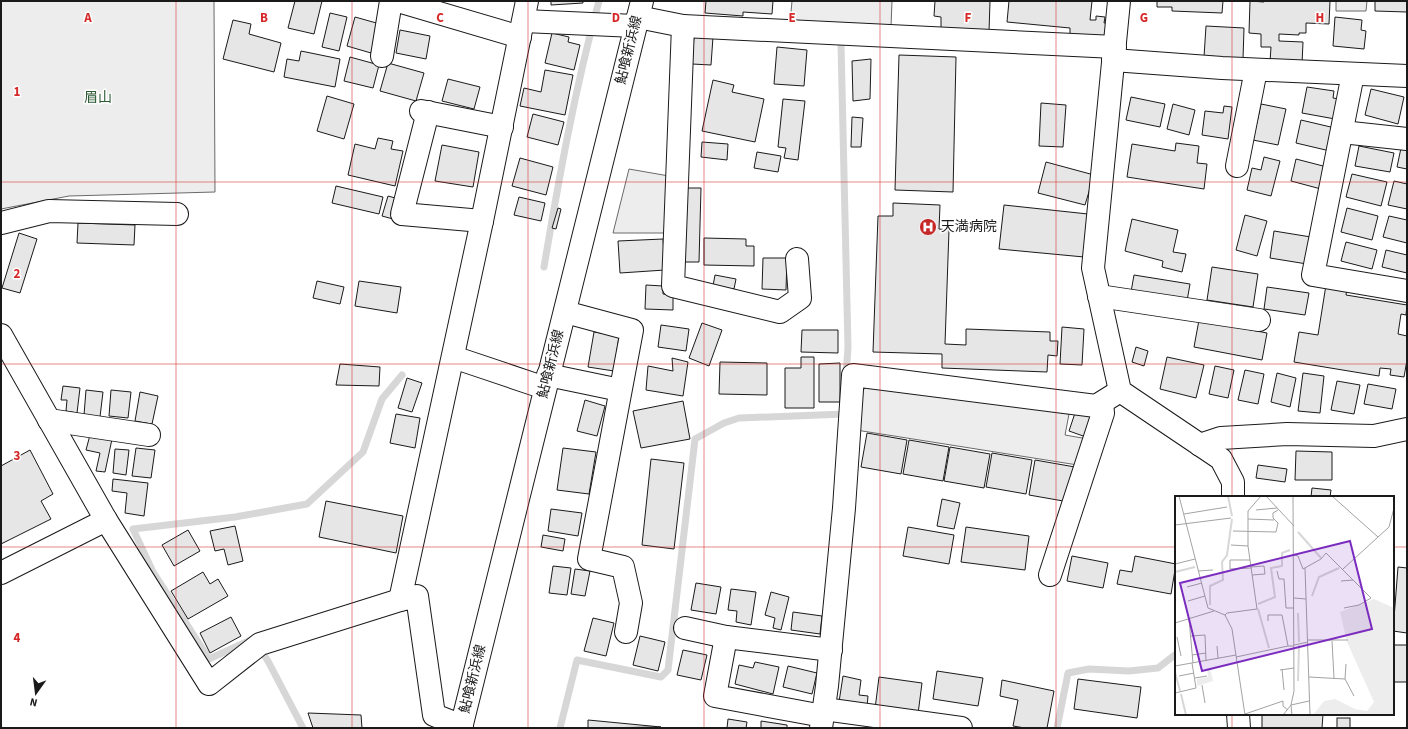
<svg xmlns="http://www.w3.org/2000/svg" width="1408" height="729" font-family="'Source Sans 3','Noto Sans JP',sans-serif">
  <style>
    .built { fill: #ededed; stroke: #6a6a6a }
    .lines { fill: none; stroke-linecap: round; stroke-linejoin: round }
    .stream { stroke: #d7d7d7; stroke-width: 7 }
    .building { fill: #e6e6e6; stroke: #1a1a1a }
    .minor-casing { stroke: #1a1a1a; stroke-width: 24 }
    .major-casing { stroke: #1a1a1a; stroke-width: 24 }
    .minor { stroke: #fff; stroke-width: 22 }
    .major { stroke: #fff; stroke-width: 22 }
    .grid { fill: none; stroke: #d62828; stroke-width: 1; stroke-opacity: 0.55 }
    .labels { text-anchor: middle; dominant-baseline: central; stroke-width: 3; stroke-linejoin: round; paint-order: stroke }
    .street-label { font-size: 14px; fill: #1a1a1a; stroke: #fff }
    .park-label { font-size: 14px; fill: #2b5a34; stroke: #fff }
    .poi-label { font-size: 14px; fill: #1a1a1a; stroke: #fff; text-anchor: start }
    .inset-river { fill: none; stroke: #d7d7d7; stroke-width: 2 }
    .inset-road { fill: none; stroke: #a3a3a3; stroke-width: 1 }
    .view { fill: #7b2cbf; fill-opacity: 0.15; stroke: #7b2cbf; stroke-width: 2 }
    .inset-edge { fill: none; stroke: #1a1a1a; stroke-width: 2 }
    .grid-label { font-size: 13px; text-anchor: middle; font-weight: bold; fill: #d62828; stroke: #fff; stroke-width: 3; stroke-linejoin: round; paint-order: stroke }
  </style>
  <rect width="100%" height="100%" fill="#fff"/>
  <g class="built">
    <polygon points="1,1 214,1 215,192 69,196 1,209"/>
    <polygon points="792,1 892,1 891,27 790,24"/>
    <polygon points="1336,1 1367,1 1366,11 1336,11"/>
    <polygon points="629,169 669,176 667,233 613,233"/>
    <polygon points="871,383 1069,414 1065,435 1088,439 1084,466 856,430 862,391"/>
  </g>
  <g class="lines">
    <g class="stream">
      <polyline points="841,44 848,347 846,376"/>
      <path d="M544 267C559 178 575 88 599 1"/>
      <polyline points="253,639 209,659 153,572 133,529 235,517 307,504 363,452 382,399 402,375"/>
      <polyline points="260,648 269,663 303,728"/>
      <polyline points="560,728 577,660 661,677 668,670 695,439 724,423 739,418 845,414 845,410"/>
      <polyline points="1057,728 1068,673 1089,669 1129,671 1158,668 1176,654"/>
    </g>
  </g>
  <g class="building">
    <polygon points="295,1 322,1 314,34 288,28"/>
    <polygon points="551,1 583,1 583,3 551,5"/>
    <polygon points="706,1 773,1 772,14 743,12 743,16 705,13"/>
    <polygon points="935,1 990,1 989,32 941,30 941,17 934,16"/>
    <polygon points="1009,1 1092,1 1090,20 1096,20 1096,16 1105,17 1104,23 1113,23 1112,40 1070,36 1070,28 1007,22"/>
    <polygon points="1157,1 1223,1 1222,13 1172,11 1172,7 1157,7"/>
    <polygon points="1250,1 1264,2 1264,1 1330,1 1329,24 1306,23 1306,33 1299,33 1299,35 1279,34 1279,41 1303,42 1302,64 1270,62 1271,47 1261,47 1261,34 1249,33"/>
    <polygon points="1375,1 1407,1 1407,12 1375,11"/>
    <polygon points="330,13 347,17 339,51 322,47"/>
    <polygon points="355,17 380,24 371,53 347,46"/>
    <polygon points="1335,17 1362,20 1361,30 1366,31 1364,49 1333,46"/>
    <polygon points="233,20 251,24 249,34 281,43 274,72 223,59"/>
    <polygon points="1206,26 1244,28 1243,59 1204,57"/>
    <polygon points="400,30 430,36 426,59 396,53"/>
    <polygon points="552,33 569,37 568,42 580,45 574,70 545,63"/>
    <polygon points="694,36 713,37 711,65 692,64"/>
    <polygon points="777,47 807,50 804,86 774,84"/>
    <polygon points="301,51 340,59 335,87 284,77 287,59 299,61"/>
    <polygon points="899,55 956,57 953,192 895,190"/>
    <polygon points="350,57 379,65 373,88 344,81"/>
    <polygon points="871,59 870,99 853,101 852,61"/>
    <polygon points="388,63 424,73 416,101 380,91"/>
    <polygon points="545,70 573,75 565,115 520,106 524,88 541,92"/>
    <polygon points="448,79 480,87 474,109 442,101"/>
    <polygon points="713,80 734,85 732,92 764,99 755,142 702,131"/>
    <polygon points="1307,87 1334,91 1333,98 1339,99 1335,119 1302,113"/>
    <polygon points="1371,89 1404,97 1398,124 1365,115"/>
    <polygon points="327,96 354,104 344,139 317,131"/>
    <polygon points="1131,97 1165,104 1160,127 1126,120"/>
    <polygon points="783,99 805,101 798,160 784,158 786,148 778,147"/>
    <polygon points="1041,103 1066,105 1063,147 1039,146"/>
    <polygon points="1173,104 1195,110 1189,135 1167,129"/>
    <polygon points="1261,104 1286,109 1278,145 1253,140"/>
    <polygon points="1224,106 1232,107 1228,139 1202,135 1205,111 1223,113"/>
    <polygon points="533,114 564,122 558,145 527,137"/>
    <polygon points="852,117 863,118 861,147 851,147"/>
    <polygon points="1301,120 1335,128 1330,151 1296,143"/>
    <polygon points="378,138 393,141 391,149 403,151 395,186 348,175 355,144 375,149"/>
    <polygon points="702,142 728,144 727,160 701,157"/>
    <polygon points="1176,143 1199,146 1197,163 1207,164 1204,189 1127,177 1132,144 1175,151"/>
    <polygon points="442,145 479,152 473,187 435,181"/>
    <polygon points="1359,146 1394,153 1390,172 1355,166"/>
    <polygon points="1401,148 1407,150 1407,169 1397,167"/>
    <polygon points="757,152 781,156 778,172 754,168"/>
    <polygon points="1264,157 1280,161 1271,196 1247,190 1252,168 1261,170"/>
    <polygon points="520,158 553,167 546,195 512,186"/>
    <polygon points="1296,159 1327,167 1321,189 1291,181"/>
    <polygon points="1046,162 1094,175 1085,205 1038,193"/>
    <polygon points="1352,174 1387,182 1381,206 1346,197"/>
    <polygon points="1394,181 1407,184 1407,209 1388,205"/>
    <polygon points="336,186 383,197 379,214 332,203"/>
    <polygon points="685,188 701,188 699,262 683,262"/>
    <polygon points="388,196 399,199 393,219 382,216"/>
    <polygon points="519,197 545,203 541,221 514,215"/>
    <polygon points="893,203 940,205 939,229 949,230 945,344 966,345 966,329 1050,332 1050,341 1058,341 1057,356 1048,355 1047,372 942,368 942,354 873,352 878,216 893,216"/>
    <polygon points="1004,205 1088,214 1084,257 999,249"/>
    <polygon points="558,208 561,209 556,229 552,228"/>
    <polygon points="1347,208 1378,216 1372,240 1341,232"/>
    <polygon points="1245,215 1267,221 1257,256 1236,250"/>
    <polygon points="1389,216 1407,220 1407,243 1383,237"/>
    <polygon points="1132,219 1178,230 1173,252 1186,254 1182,272 1162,267 1163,261 1125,251"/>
    <polygon points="78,223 135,225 134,245 77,243"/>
    <polygon points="1274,231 1311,237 1307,264 1270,258"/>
    <polygon points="19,233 37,239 20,293 2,288"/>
    <polygon points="704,238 746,239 746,246 754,246 754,266 704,265"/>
    <polygon points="663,239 665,270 620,273 618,241"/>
    <polygon points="1346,242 1377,250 1372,269 1341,261"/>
    <polygon points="1386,250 1407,255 1407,273 1382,267"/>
    <polygon points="763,258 787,258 786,290 762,289"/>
    <polygon points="1212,267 1258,274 1253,307 1207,300"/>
    <polygon points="715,275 736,279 734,289 713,286"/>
    <polygon points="1134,275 1190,284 1187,301 1131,292"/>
    <polygon points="317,281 344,287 340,304 313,298"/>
    <polygon points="359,281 401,287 397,313 355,306"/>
    <polygon points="646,285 663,286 663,294 673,295 673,310 645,309"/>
    <polygon points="1326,285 1347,288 1346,295 1407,305 1406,315 1401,314 1398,334 1407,336 1407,360 1404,377 1390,375 1391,369 1380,368 1379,376 1294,362 1299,332 1318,335"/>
    <polygon points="1267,287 1309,293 1305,315 1264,309"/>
    <polygon points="1199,320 1267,333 1262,360 1194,347"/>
    <polygon points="702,323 722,330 709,366 689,358"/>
    <polygon points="661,325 689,329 686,351 658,347"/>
    <polygon points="1062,327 1084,329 1082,365 1060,364"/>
    <polygon points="802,330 838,330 838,353 801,352"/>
    <polygon points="594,332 619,336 614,371 588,367"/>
    <polygon points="1136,347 1148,351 1144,366 1132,362"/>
    <polygon points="801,357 814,357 814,408 785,408 785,368 801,368"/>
    <polygon points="1167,357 1204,365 1196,398 1160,389"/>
    <polygon points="672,358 688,362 683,396 646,390 648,366 673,371"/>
    <polygon points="720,362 767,363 767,395 719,394"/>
    <polygon points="840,363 840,402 819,402 819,364"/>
    <polygon points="340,364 380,367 379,386 336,385"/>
    <polygon points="1215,366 1234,370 1228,398 1209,394"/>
    <polygon points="1245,370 1264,374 1258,404 1238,400"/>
    <polygon points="1277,373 1296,378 1290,407 1271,402"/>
    <polygon points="1303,373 1324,376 1320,413 1298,411"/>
    <polygon points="407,378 422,383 412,412 398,408"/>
    <polygon points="1337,381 1360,385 1354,414 1331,410"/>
    <polygon points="1368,384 1396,389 1392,409 1364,404"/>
    <polygon points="63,386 80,388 77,413 66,411 67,400 61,400"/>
    <polygon points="86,390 103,392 100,417 84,415"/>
    <polygon points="111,390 131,392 128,418 109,416"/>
    <polygon points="140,392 158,396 152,424 135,421"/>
    <polygon points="585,400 605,406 597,436 577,431"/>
    <polygon points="683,401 690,439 641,448 633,411"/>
    <polygon points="1076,410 1093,416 1086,437 1069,431"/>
    <polygon points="396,414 420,418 415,448 390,443"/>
    <polygon points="867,433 907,440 901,474 861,467"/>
    <polygon points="90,435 112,439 105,472 96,471 100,453 86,450"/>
    <polygon points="909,440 949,447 943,481 903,474"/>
    <polygon points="950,447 990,454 984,488 944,481"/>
    <polygon points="136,448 155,450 151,478 132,476"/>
    <polygon points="563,448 596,452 589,494 557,490"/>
    <polygon points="115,449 129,450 126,475 113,473"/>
    <polygon points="30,450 53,494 41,501 51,519 1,544 1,466"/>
    <polygon points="1296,451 1332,452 1332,480 1295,480"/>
    <polygon points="992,453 1032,460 1026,494 986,487"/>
    <polygon points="651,459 684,463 674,549 642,545"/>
    <polygon points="1035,460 1075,467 1069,502 1029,495"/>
    <polygon points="1258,465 1287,469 1285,482 1256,478"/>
    <polygon points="113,479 148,483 144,516 125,513 127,493 112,491"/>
    <polygon points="1312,488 1331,490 1330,497 1311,497"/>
    <polygon points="942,499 960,503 954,529 937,526"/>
    <polygon points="326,501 403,516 396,553 319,537"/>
    <polygon points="551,509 582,513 578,536 548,531"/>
    <polygon points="235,526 243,561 228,565 224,549 215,551 210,531"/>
    <polygon points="908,527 954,535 949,564 903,556"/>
    <polygon points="966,527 1029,536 1025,570 961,562"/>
    <polygon points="188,530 200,551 174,566 162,545"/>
    <polygon points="543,535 565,539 563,551 541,547"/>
    <polygon points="1072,556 1108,563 1103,588 1067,581"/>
    <polygon points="1135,556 1176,564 1171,594 1117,584 1120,570 1132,572"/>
    <polygon points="553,566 571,568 567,595 549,593"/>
    <polygon points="1398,567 1407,568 1407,633 1393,631"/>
    <polygon points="575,569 590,571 585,596 571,594"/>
    <polygon points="203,572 210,584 218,579 228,596 188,619 171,591"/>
    <polygon points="696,583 721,587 716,614 691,610"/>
    <polygon points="731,589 756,592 751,625 736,622 737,611 728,610"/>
    <polygon points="771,592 789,597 781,630 773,628 775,618 765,615"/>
    <polygon points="793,612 822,616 820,634 791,630"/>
    <polygon points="231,617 241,636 210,653 200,633"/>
    <polygon points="593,618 614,623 606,656 584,651"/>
    <polygon points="640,636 665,642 658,671 633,665"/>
    <rect x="1393" y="645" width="14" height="37"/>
    <polygon points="683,650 707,655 701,680 677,675"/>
    <polygon points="755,662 779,667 773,694 735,684 739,665 753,668"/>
    <polygon points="788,666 817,673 812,694 783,687"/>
    <polygon points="937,671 983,678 978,706 933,699"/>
    <polygon points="843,676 861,680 859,695 868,696 867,707 839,702"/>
    <polygon points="879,677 922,683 918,714 875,709"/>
    <polygon points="1078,679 1141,687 1137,718 1074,709"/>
    <polygon points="1002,680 1054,691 1047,728 1025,728 1013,726 1018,700 1000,696"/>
    <polygon points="308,713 361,715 362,728 313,728"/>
    <polygon points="1262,714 1323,714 1322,728 1262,728"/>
    <rect x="1337" y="718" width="13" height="10"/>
    <polygon points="728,719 747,722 746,728 727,728"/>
    <polygon points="588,720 661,727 588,728"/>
    <polygon points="761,721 787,725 787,728 761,728"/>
  </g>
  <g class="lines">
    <g class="minor-casing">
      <g id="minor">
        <polyline points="398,1 520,37"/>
        <polyline points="1119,1 1093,268 1120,391 1221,459 1233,482 1233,497"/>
        <polyline points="638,17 683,26 673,286 780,312 800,298 797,259"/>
        <polyline points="524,21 635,26"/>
        <polyline points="683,26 1115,47"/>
        <polyline points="382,56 391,1"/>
        <polyline points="1113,60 1222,68 1407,76"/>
        <polyline points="1353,74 1313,275 1407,291"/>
        <polyline points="421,111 502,127"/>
        <polyline points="428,112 402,214 482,221"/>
        <polyline points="1342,132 1407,139"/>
        <polyline points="1237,166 1256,70"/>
        <polyline points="1,223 49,211 177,214"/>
        <polyline points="1099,296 1259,320"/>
        <polyline points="565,312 632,330 589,559 623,567 631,603 626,632"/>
        <polyline points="1,335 106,520 209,684 260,644 400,600 417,596 434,715 462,726"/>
        <polyline points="453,357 545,388"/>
        <polyline points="548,375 620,390"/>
        <polyline points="49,420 149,435"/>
        <polyline points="1200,445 1221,438 1287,434 1374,436 1407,429"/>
        <polyline points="1,573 106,520"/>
        <polyline points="1050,575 1103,413 1102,403"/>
        <polyline points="400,600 482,221 527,1"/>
        <polyline points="685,628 726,637"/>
        <polyline points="824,709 961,728"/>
        <polyline points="1238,714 1239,728"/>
        <polyline points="823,716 715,696 726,637 831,650"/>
        <polyline points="821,728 827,686 844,508 853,375 1096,406 1120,391"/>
      </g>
    </g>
    <g class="major-casing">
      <polyline id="major" points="461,728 642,1"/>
    </g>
    <use href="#minor" class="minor"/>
    <use href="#major" class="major"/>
  </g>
  <path class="grid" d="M176 1V728M352 1V728M528 1V728M704 1V728M880 1V728M1056 1V728M1232 1V497M1 182H1407M1 364H1407M1 547H1176M1393 547H1407M1232 714V728"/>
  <defs>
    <g id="hospital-disc" transform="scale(0.9)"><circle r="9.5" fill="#c62828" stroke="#fff"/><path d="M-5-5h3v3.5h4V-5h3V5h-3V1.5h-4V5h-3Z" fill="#fff"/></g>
  </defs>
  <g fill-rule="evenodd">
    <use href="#hospital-disc" x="928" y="227"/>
  </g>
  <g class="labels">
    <g class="street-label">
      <text transform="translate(629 50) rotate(-76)">鮎喰新浜線</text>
      <text transform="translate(551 364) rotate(-76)">鮎喰新浜線</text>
      <text transform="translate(473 679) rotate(-76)">鮎喰新浜線</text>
    </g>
    <g class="park-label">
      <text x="98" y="98">眉山</text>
    </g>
    <g class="poi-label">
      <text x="941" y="227">天満病院</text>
    </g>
  </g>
  <g transform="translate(1175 496)">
    <rect width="219" height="219" fill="#fff"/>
    <path d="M199 103 219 112V219H138L149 205 160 203 180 213 192 215 199 206 172 146 165 116ZM32 172H35L38 185 22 190V183L33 181Z" fill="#ededed"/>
    <path class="inset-river" d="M53 0 57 20M123 36 146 62M0 76 20 71M137 100 144 81 164 72M83 108 100 101 96 72 107 70V57L115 54M35 109V90L48 84 47 66 52 59 57 23M83 113 94 152M123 117 124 146M0 176 5 195M123 185 124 149M6 198 11 219"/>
    <path class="inset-road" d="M4 0 33 112 50 119 57 133 70 219M91 0 119 30M157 0 203 41M81 14 102 12M9 18 52 11M73 23 99 24M0 29 56 22M58 35 101 36 103 27 98 22V17L103 14M56 49 73 50M119 59 123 60 128 73 146 63 151 57 196 102 184 109 169 112M75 64H55V73L76 72M0 68 20 63M76 71 89 70 90 78 77 79M130 72 135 219M168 73 214 31 219 12M23 75 38 74M102 75 104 83H109L111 112H119M166 85 178 84M12 91 27 87M119 102 131 103M13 105 30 100M50 119 52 117 82 113 73 50V15L86 0M14 123 18 167M93 125V119H107L113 150H119M0 127 39 115M16 140 30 139 31 165M2 141 6 160M133 144H173M157 145 159 182M119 149 133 146M42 150 43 162M17 159 31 157M61 161 113 150M0 170 61 159M107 173 109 194M105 174 119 172M4 180 19 177M134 181 170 183 179 200M20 182 32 180M170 183 171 168M27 189 30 207M0 197 21 192 17 167M70 218 108 205V210L113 214M108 219 116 209 119 195 118 0M117 219 116 209 134 205"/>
    <path class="view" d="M175 45 197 133 27 175 5 87Z"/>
    <rect width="219" height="219" class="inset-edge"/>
  </g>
  <g class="grid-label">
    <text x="88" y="22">A</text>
    <text x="264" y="22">B</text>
    <text x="440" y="22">C</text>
    <text x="616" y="22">D</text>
    <text x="792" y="22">E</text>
    <text x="968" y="22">F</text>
    <text x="1144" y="22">G</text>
    <text x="1320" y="22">H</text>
    <text x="17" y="96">1</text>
    <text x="17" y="278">2</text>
    <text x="17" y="460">3</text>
    <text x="17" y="642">4</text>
  </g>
  <rect width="1408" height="729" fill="none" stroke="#1a1a1a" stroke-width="4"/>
  <g transform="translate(36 693) rotate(194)" stroke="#ffffff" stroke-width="3" paint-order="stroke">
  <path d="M0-3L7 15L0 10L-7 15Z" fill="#1a1a1a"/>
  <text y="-6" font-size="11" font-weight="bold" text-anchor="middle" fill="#1a1a1a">N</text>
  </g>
</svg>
